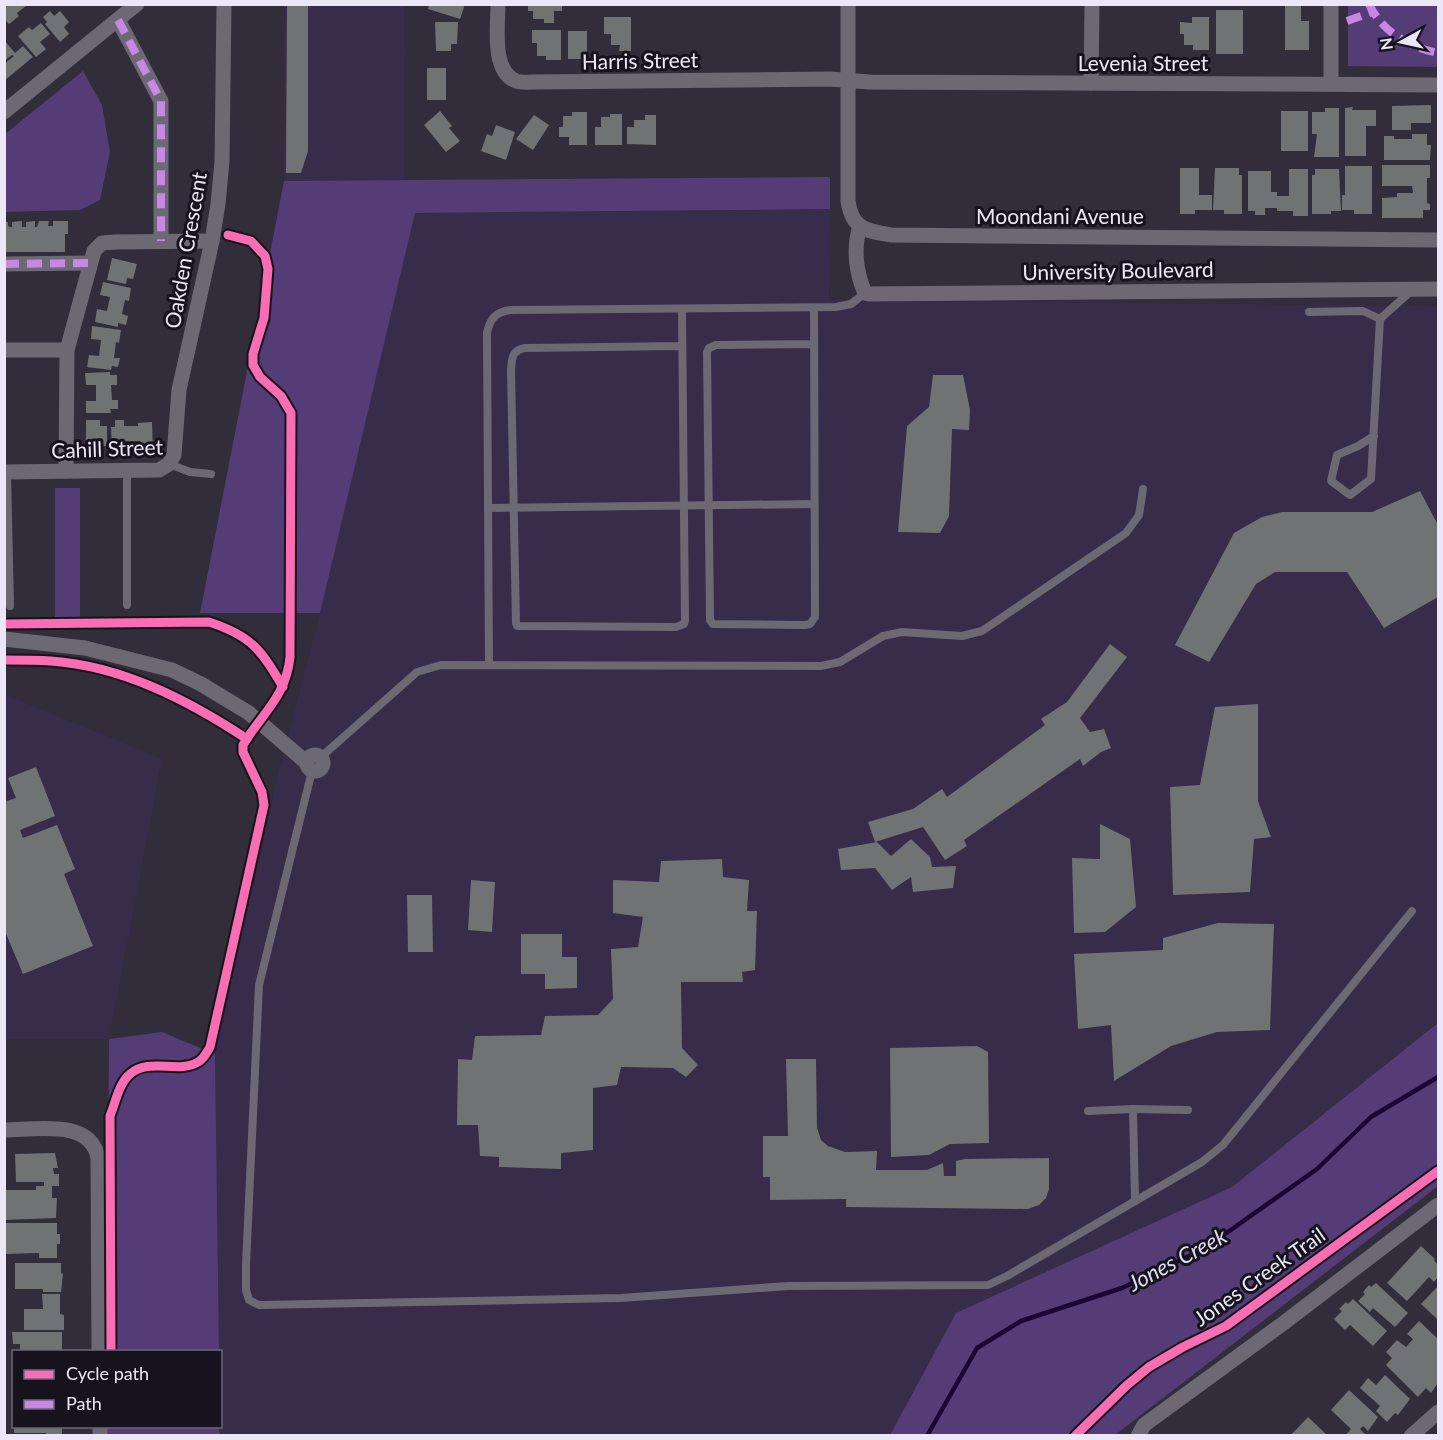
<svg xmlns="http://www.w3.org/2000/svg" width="1443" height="1440" font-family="Lato,sans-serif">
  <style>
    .built { fill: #372c49 }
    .green { fill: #543c77 }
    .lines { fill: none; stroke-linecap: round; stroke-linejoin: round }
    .stream { stroke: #1c0436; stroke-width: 4.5 }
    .building { fill: #717273 }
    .service { stroke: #6c6874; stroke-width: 8 }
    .minor { stroke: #6c6874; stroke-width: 15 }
    .quiet { stroke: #c787e3; stroke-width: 8; stroke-dasharray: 15 8; stroke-linecap: butt }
    .cycleway-casing { stroke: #17131e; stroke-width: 13 }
    .cycleway { stroke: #f96db3; stroke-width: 9 }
    .labels { text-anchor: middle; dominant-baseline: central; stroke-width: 6; stroke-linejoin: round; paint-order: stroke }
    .street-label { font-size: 21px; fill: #ece7f7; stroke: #17131e }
    .water-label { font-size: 22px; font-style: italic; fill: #e1daf1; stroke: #17131e }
  </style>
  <rect width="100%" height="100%" fill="#312d3a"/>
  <g class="built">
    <polygon points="284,5 405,5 404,180 284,181"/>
    <polygon points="830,209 829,300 1438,306 1438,1023 1232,1187 956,1313 890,1435 220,1435 220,1352 219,1352 215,1054 279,770 320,613 414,213"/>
    <polygon points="4,694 162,759 109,1039 5,1039"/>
  </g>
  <g class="green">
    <polygon points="1348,5 1438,5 1438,67 1348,66"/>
    <polygon points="83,71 102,105 110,152 100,200 80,210 5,212 5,134"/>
    <polygon points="830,177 830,209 415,213 320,613 200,613 284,181"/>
    <polygon points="55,488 80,488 80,620 55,621"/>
    <polygon points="1438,1023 1438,1186 1115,1435 890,1435 956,1313 1232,1187"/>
    <polygon points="162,1032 215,1054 219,1351 107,1351 109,1039"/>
    <polygon points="106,1427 219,1427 220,1435 106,1436"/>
  </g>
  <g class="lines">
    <polyline class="stream" points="927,1436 977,1348 1021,1321 1122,1288 1204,1249 1317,1169 1371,1117 1438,1077"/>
  </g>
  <g class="building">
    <polygon points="4,4 25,4 26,6 17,13 19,16 9,24 4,19"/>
    <polygon points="287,4 308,4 308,151 301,173 286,173"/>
    <polygon points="429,4 465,4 460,19 428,9"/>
    <polygon points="528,4 562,4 562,11 554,11 554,23 544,23 544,19 533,19 533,11 528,11"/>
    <polygon points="1285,4 1301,4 1301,21 1309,21 1309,50 1285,50"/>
    <rect x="1216" y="10" width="27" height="44"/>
    <polygon points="50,11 54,16 60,11 69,22 64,27 69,34 60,42 45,24 47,22 43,17"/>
    <polygon points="604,17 631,17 631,51 619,51 620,45 611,45 611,34 604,34"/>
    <polygon points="1192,17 1209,17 1209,50 1193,50 1193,45 1184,45 1184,34 1180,34 1180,22 1192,23"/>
    <polygon points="435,22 458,22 457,44 451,44 451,51 436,51"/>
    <polygon points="41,23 50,34 40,42 46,49 36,57 18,36 29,27 32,30"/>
    <polygon points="532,30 561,30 561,60 546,60 546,56 537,56 537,43 532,43"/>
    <rect x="568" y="31" width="19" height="28"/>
    <polygon points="4,40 15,53 23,46 33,57 4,81 4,64 14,56 12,55 4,61"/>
    <rect x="427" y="68" width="19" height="32"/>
    <polygon points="1431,105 1431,123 1411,123 1411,130 1392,130 1392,106"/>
    <polygon points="1353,107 1352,110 1376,110 1376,126 1366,126 1366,156 1345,156 1345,108"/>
    <polygon points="1325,108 1339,108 1339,157 1314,157 1317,134 1312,134 1312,112 1325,112"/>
    <polygon points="440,111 452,126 449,128 460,141 446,152 424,125"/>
    <rect x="1281" y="111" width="27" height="40"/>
    <polygon points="572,112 587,112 587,145 569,145 569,137 559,137 559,127 563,127 563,116 572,116"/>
    <polygon points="610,114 622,114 622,145 595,145 595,127 601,127 601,117 610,117"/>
    <polygon points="534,115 549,125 533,150 516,139"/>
    <polygon points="645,115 656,115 656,145 627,144 627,127 634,127 634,120 645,120"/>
    <polygon points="496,125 515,132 506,160 481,151 487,134 492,136"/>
    <polygon points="1412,134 1427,134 1427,145 1431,145 1430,160 1384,160 1384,136 1394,136 1394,139 1412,139"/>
    <polygon points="1382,165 1430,165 1430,178 1427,178 1427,203 1430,204 1430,210 1423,210 1423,218 1382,218 1382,198 1397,197 1397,193 1413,193 1412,186 1382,186"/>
    <polygon points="1345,166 1372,166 1372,214 1354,214 1354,210 1342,210 1342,195 1345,195"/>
    <polygon points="1180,168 1199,168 1199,195 1212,195 1212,210 1195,210 1195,214 1180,214"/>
    <polygon points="1215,168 1239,168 1239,175 1242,175 1242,214 1224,214 1224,210 1213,210"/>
    <polygon points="1289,169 1308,169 1308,216 1293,216 1293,211 1277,211 1277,208 1265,208 1265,215 1255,215 1255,211 1248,211 1248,171 1271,171 1271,192 1277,192 1277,196 1289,196"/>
    <polygon points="1315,169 1339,169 1341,211 1331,211 1331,214 1312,214 1312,175 1315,175"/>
    <polygon points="22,221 22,227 26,227 26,222 35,221 35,227 37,227 39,221 49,221 48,226 53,226 53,221 68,221 68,234 65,234 65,252 4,252 4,222 8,222 8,226 10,227 12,227 12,222"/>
    <polygon points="112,258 137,264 133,279 127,278 126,284 107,280"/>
    <polygon points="103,282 131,288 129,301 125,300 122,314 128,316 126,325 118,323 118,327 95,322 97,309 107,311 110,297 100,295"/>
    <polygon points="92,326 121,330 119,343 116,342 114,358 120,358 118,367 112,366 111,370 87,367 89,355 99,356 101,340 91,339"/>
    <polygon points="110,372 110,375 117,375 117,385 111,385 112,400 118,400 118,409 110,409 111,413 86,413 86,401 96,401 96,385 86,385 85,373"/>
    <polygon points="933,375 963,375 970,410 969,430 952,429 949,516 940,533 898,532 907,426 929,407"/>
    <polygon points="86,420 100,420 100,426 107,426 107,446 86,446"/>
    <polygon points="115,420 124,420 124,426 138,426 138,423 152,422 153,451 140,451 140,441 124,441 124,451 112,451 111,427 115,427"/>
    <polygon points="1420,491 1438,525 1438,597 1384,628 1347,572 1275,572 1256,584 1209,662 1175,645 1234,533 1262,517 1282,512 1372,512"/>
    <polygon points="1110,644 1127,657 1080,718 1090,732 1104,729 1111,748 1101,752 1083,766 1080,759 964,840 967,846 945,860 923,827 875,842 868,822 913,809 942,789 947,797 1045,725 1041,719 1067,702"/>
    <polygon points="1258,704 1258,801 1271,837 1254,839 1250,892 1173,895 1170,787 1200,785 1215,707"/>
    <polygon points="36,767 55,816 20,830 23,838 57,825 75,869 64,874 93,946 23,974 4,929 4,802 16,798 8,778"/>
    <polygon points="1100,824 1130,839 1136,907 1105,932 1074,933 1072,858 1100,859"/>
    <polygon points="911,839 930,857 932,867 956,866 953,888 913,892 911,877 892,890 875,868 841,870 838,849 877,842 891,856"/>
    <polygon points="722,859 723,877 749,880 747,911 757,911 755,970 742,972 743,982 681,982 682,1048 698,1065 686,1077 673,1068 621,1067 617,1085 593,1088 593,1150 561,1153 561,1169 499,1167 499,1157 480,1156 478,1125 457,1125 458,1059 472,1060 475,1036 541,1035 545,1016 598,1015 613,999 611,949 638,947 643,917 613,913 613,880 659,882 661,861"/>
    <polygon points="471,880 495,882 492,932 468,930"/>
    <polygon points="407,895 432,895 433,952 408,952"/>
    <polygon points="1218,923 1274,924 1270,1030 1217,1032 1171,1046 1114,1081 1111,1025 1078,1029 1074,954 1163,950 1163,938"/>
    <polygon points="521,934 562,934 562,957 577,957 577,988 545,989 545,974 521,974"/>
    <polygon points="977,1046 988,1052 989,1143 950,1144 929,1155 891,1157 890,1048"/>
    <polygon points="786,1059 816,1059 817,1128 821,1140 828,1146 845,1152 877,1151 876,1170 927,1170 943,1163 944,1176 956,1176 956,1161 965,1159 1049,1158 1049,1189 1046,1198 1039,1205 1028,1209 846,1207 846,1199 770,1200 770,1177 763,1177 763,1136 788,1136"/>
    <polygon points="55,1153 58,1168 53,1168 54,1174 59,1174 59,1186 52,1186 52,1198 57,1198 56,1218 4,1220 4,1190 36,1190 36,1186 44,1186 44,1182 16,1182 15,1154"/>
    <polygon points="5,1223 57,1223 57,1234 60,1234 60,1244 57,1244 57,1258 39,1258 39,1253 5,1254"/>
    <polygon points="1421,1246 1435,1259 1434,1260 1438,1265 1438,1277 1434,1282 1429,1277 1407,1301 1387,1283"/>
    <polygon points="15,1263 61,1263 61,1273 63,1274 61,1292 43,1292 43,1289 15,1289"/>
    <polygon points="1376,1283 1408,1313 1395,1327 1373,1308 1370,1312 1358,1301 1365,1294 1363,1292 1369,1285 1371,1287"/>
    <polygon points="1438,1286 1438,1320 1421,1304"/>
    <polygon points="42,1294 60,1294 60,1314 64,1315 64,1330 24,1330 24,1309 43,1309"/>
    <polygon points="1353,1299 1387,1331 1373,1346 1350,1325 1345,1330 1334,1319 1342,1311 1339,1309 1346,1302 1348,1304"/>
    <polygon points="1419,1321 1438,1339 1438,1383 1431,1393 1426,1388 1418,1397 1386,1365 1392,1358 1386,1352 1397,1340 1406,1347 1413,1339 1407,1334"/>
    <polygon points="12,1332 62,1332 62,1352 20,1352 20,1344 13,1344"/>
    <polygon points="1385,1375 1410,1399 1398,1415 1395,1413 1387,1422 1376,1411 1380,1406 1360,1388 1368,1378 1376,1385"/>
    <polygon points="1349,1390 1378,1417 1368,1431 1363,1426 1360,1429 1367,1436 1345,1436 1351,1429 1331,1410"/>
    <polygon points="1308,1417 1328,1436 1290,1436"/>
    <polygon points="14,1426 62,1426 62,1436 46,1436 46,1433 14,1433"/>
  </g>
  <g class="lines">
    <g class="service">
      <polyline points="814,308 815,617 810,624 805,625 713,624 710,620 707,352 709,348 716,345 814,344"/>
      <polyline points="1309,312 1363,311 1380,319"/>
      <path d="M682 346 525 348C512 350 512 358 511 370L516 623 517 626 676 627 684 624 685 620 682 309"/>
      <polyline points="1374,436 1358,446 1337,455 1331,481 1350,495 1371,479 1380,319 1411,291"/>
      <polyline points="169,464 190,472 211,474"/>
      <polyline points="127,471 127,605"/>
      <polyline points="7,472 10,606"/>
      <polyline points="488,508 814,504"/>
      <path d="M489 665 487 333C490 318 496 312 511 310L836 307 851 304 865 293"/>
      <polyline points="321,757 417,672 441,665 821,666 840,662 883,636 902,632 962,636 982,631 1126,533 1139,515 1143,489"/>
      <polyline points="312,771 259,985 246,1265 246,1290 249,1300 259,1305 621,1298 788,1286 988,1285 1007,1276 1202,1162 1223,1145 1412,911"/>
      <polyline points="1133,1109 1188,1110"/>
      <polyline points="1088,1111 1133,1109 1135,1201"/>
    </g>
    <g class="minor">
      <path d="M498 4C498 26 491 71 516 81 522 83 530 82 536 82L830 79 869 82 1438 85"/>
      <path d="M848 4V201C852 229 866 231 891 235L1438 240"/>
      <polyline points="118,20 161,101 161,241"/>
      <polyline points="1091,83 1092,4"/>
      <polyline points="1331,84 1331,4"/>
      <polyline points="4,112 137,4"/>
      <path d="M860 226C853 248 856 273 865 293L869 294 1438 289"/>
      <polyline points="4,264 89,263"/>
      <polyline points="4,350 67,350"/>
      <polyline points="66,471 67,350 94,251 102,243 115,242 212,241"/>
      <polyline points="4,472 159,470 169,464 174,455 179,390 212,241 218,204 222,162 224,4"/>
      <polyline points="4,639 85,648 172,670 201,684 249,713 307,763"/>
      <circle cx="315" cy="763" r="8"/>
      <path d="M4 1130C35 1130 91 1118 98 1158L99 1352"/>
      <polyline points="100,1426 100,1436"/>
      <polyline points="1138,1436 1144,1425 1285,1322 1438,1205"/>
      <polyline points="1411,1436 1438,1412"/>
    </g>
    <g class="quiet">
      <path d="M1369 4C1382 32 1409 47 1438 53"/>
      <polyline points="118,20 161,101 161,241"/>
      <polyline points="1347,21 1372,12"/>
      <polyline points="4,264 89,263"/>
    </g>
    <g class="cycleway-casing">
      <g id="cycleway">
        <path d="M4 624 209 622C252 636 261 650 283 687"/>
        <path d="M4 660C20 660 35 660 51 661 122 666 188 700 247 739"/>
        <path d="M111 1352 110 1116C115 1104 119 1083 130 1074 149 1057 178 1074 198 1062 204 1059 207 1052 210 1047L264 805 262 792 243 752V745C262 713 286 697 290 657L291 413 281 396 260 377 253 365V354L264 318 268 269 265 256 251 241 228 235"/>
        <polyline points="1075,1436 1126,1386 1149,1367 1183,1347 1226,1326 1438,1171"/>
      </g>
    </g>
    <use href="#cycleway" class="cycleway"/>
  </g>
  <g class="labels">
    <g class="street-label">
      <text transform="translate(640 60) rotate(-1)">Harris Street</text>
      <text x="1143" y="62">Levenia Street</text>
      <text x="1060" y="215">Moondani Avenue</text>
      <text transform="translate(185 250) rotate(-80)">Oakden Crescent</text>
      <text transform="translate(1118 270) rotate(-1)">University Boulevard</text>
      <text transform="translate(107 448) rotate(-2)">Cahill Street</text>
      <text transform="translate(1259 1276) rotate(-35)">Jones Creek Trail</text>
    </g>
    <g class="water-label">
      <text transform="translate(1177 1259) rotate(-28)">Jones Creek</text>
    </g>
  </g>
  <rect width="1443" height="1440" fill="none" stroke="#ece7f7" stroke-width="12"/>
  <rect x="12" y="1350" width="210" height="78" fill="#17131e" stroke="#6c6875" stroke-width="1.5"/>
  <rect x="24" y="1370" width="30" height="9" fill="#f96db3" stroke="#6c6875" stroke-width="1.5"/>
  <text x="66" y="1380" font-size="18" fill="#ece7f7">Cycle path</text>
  <rect x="24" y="1400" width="30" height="9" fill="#c787e3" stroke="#6c6875" stroke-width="1.5"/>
  <text x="66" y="1410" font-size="18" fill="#ece7f7">Path</text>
  <g transform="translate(1401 42) rotate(262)" stroke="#17131e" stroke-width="4.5" paint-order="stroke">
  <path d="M0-4.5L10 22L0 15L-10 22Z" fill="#ece7f7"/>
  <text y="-9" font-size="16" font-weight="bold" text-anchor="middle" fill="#ece7f7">N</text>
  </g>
</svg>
